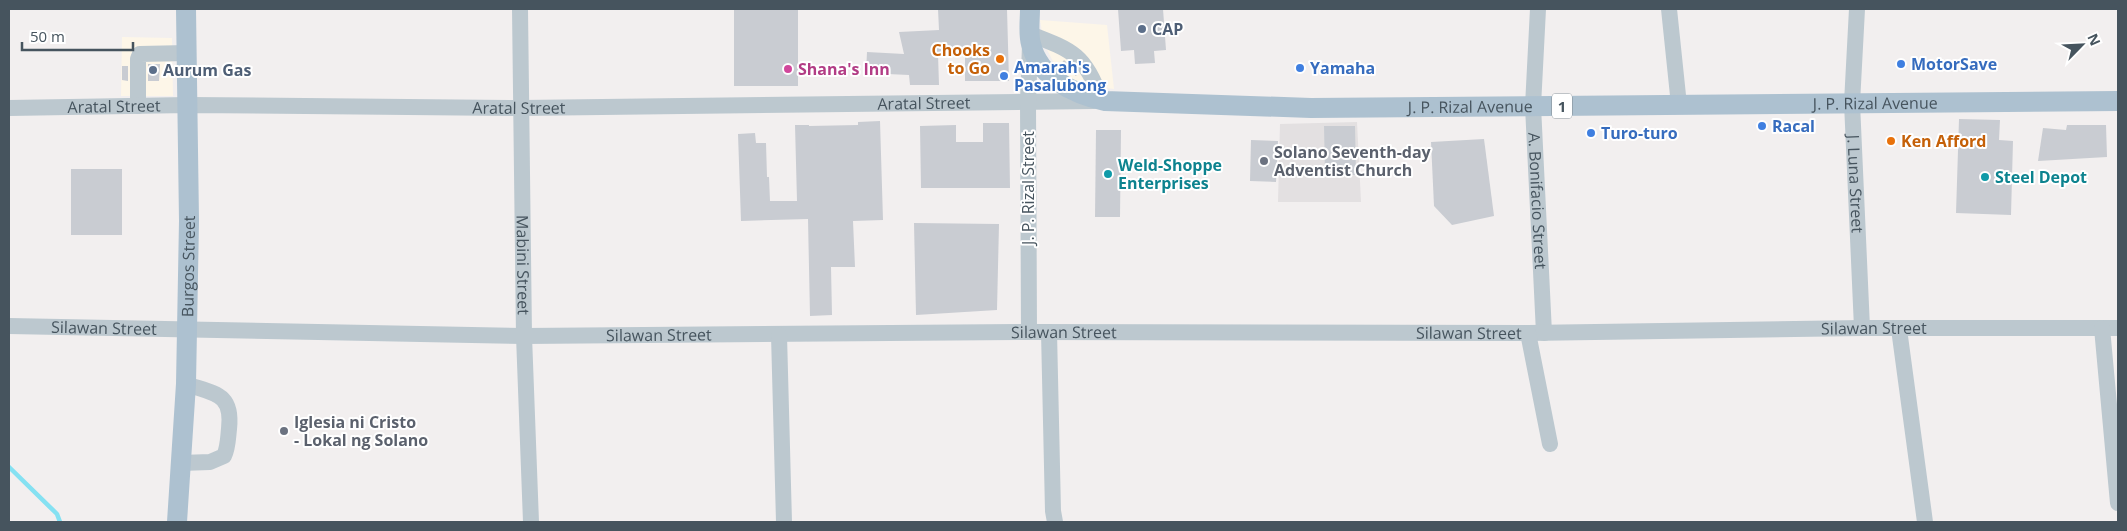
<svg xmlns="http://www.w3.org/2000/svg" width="2127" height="531" font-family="'Open Sans',sans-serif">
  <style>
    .commercial { fill: #fdf6e8 }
    .education { fill: #e3e0e1 }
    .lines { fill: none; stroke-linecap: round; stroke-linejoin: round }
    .stream { stroke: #85e1f2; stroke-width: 4.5 }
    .building { fill: #c9ccd2 }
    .minor { stroke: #bcc8cf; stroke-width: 16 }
    .major { stroke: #adc1d0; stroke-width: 20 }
    .service-dot { fill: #5c6f8a; stroke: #fff; stroke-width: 2 }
    .food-dot { fill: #e8710a; stroke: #fff; stroke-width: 2 }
    .shop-dot { fill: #3f7fe0; stroke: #fff; stroke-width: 2 }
    .hotel-dot { fill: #d1479c; stroke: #fff; stroke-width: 2 }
    .worship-dot { fill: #6b7280; stroke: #fff; stroke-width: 2 }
    .culture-dot { fill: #0f9aa8; stroke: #fff; stroke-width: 2 }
    .labels { text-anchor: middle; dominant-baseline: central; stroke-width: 4; stroke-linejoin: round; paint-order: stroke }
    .shield { fill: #fff; stroke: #7e878e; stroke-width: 1 }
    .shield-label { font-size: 15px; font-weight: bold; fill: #46545e }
    .service-label { font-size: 16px; font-weight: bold; fill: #4e5e75; stroke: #fff; text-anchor: start }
    .food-label { font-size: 16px; font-weight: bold; fill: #c56008; stroke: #fff; text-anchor: end }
    .shop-label { font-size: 16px; font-weight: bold; fill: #366cbe; stroke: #fff; text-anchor: start }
    .hotel-label { font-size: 16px; font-weight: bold; fill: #b23c85; stroke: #fff; text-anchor: start }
    .street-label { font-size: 16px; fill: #46545e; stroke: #fff }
    .worship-label { font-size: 16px; font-weight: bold; fill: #5b616d; stroke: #fff; text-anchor: start }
    .culture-label { font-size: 16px; font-weight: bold; fill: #0d838f; stroke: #fff; text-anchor: start }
  </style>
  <rect width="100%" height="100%" fill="#f2efef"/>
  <g class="commercial">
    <polygon points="1040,20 1107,25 1114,89 1083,85 1063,73 1056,67 1044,44"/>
    <polygon points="122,37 172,38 173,96 121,96"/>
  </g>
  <polygon class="education" points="1357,122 1361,202 1278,202 1280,124"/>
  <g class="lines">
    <polyline class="stream" points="9,467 57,514 60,522"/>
  </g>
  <g class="building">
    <rect x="734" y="9" width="64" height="77"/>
    <polygon points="938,9 1007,9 1009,81 965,81 965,52 938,54 939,85 910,85 909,75 866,73 867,52 904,54 899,32 939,30"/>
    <polygon points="1118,9 1163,9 1166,50 1154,51 1155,63 1135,64 1134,50 1121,51"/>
    <polygon points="1064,60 1075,70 1078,73 1076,76 1061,64"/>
    <polygon points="148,64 160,64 159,81 148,81"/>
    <polygon points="122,66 128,66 128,81 122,80"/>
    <polygon points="1959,119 2000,120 1999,140 2013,141 2011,215 1956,213"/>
    <polygon points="880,121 883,220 853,221 855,267 831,267 832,315 810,316 808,219 741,221 738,134 755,133 756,143 766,143 767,177 769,177 770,201 797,201 795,125 809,125 809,126 858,125 858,122"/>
    <polygon points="983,123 1009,123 1010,188 921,188 920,126 956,125 956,142 983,142"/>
    <polygon points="2067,125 2106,125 2107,157 2038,161 2043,128 2066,130"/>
    <polygon points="1324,126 1355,126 1356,175 1325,175"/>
    <polygon points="1096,130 1121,130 1120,217 1095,217"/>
    <polygon points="1484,139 1494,216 1452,225 1434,206 1431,142"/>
    <polygon points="1251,140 1278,141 1276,182 1250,181"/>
    <rect x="71" y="169" width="51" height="66"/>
    <polygon points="914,223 999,224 997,310 916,315"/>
  </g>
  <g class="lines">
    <g class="minor">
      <path id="s1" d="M520 9 524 336 531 522"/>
      <path id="s2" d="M1538 9 1533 106 1544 333"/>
      <polyline points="1669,9 1679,105"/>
      <path id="s3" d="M1857 9 1852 103 1862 328"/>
      <path d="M1030 34C1072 50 1086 55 1101 100"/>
      <polyline points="138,106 138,59 140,54 187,53"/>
      <path id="s4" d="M9 108 188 105 521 108 1094 101"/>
      <path id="s5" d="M9 326 524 336 1029 332 1528 333 1862 328H2118"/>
      <polyline points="2102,328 2118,503"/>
      <polyline points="1899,329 1925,522"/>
      <polyline points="1029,332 1028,102 1030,44"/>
      <polyline points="1049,332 1053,511 1055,522"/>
      <polyline points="1528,333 1550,444"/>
      <polyline points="779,335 784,522"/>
      <path d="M181 463 210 462 224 456C228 448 228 438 229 429 233 393 215 394 186 384"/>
    </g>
    <g class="major">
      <path id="s6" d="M1030 9C1030 20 1028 34 1031 44 1039 78 1074 94 1105 101L1311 108 2118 101"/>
      <path id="s7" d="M177 522 186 384 189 221 186 9"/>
    </g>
  </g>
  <g class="service-dot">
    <circle cx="1142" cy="29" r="5"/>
    <circle cx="153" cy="70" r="5"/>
  </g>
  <g class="food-dot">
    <circle cx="1000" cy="59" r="5"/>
    <circle cx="1891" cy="141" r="5"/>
  </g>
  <g class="shop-dot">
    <circle cx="1901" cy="64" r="5"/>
    <circle cx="1300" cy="68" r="5"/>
    <circle cx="1004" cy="76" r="5"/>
    <circle cx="1762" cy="126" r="5"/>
    <circle cx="1591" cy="133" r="5"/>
  </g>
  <circle class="hotel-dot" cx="788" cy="69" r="5"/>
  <g class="worship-dot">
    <circle cx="1264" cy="161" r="5"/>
    <circle cx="284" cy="431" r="5"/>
  </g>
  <g class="culture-dot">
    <circle cx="1108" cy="174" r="5"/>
    <circle cx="1985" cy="177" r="5"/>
  </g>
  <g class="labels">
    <rect class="shield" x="1552" y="93.5" width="20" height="25" rx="4"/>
    <g class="shield-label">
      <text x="1562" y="106">1</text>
    </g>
    <g class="service-label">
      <text x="1152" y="29">CAP</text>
      <text x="163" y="70">Aurum Gas</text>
    </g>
    <g class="food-label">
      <text x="990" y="50">Chooks<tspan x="990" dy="18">to Go</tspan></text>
      <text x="1901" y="141" text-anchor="start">Ken Afford</text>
    </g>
    <g class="shop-label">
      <text x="1911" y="64">MotorSave</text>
      <text x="1014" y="67">Amarah's<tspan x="1014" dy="18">Pasalubong</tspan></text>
      <text x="1310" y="68">Yamaha</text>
      <text x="1772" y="126">Racal</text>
      <text x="1601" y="133">Turo-turo</text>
    </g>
    <g class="hotel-label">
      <text x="798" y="69">Shana's Inn</text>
    </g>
    <g class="street-label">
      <text stroke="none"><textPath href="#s4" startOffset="915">Aratal Street</textPath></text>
      <text stroke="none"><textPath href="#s6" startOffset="904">J. P. Rizal Avenue</textPath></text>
      <text stroke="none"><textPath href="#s4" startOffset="105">Aratal Street</textPath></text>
      <text stroke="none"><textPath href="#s4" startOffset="510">Aratal Street</textPath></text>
      <text stroke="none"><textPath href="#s6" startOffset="499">J. P. Rizal Avenue</textPath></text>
      <text stroke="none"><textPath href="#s3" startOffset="175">J. Luna Street</textPath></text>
      <text transform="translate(1028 188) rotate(-90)">J. P. Rizal Street</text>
      <text stroke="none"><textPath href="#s2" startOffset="192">A. Bonifacio Street</textPath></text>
      <text stroke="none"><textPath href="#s7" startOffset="256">Burgos Street</textPath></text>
      <text stroke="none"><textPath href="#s1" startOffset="256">Mabini Street</textPath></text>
      <text stroke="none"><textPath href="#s5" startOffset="95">Silawan Street</textPath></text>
      <text stroke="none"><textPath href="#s5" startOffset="1865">Silawan Street</textPath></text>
      <text stroke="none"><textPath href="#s5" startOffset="1055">Silawan Street</textPath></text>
      <text stroke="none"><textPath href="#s5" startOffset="1460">Silawan Street</textPath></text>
      <text stroke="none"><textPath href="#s5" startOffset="650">Silawan Street</textPath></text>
    </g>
    <g class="worship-label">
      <text x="1274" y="152">Solano Seventh-day<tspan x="1274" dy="18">Adventist Church</tspan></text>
      <text x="294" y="422">Iglesia ni Cristo<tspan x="294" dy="18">- Lokal ng Solano</tspan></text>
    </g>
    <g class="culture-label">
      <text x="1118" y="165">Weld-Shoppe<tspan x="1118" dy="18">Enterprises</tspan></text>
      <text x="1995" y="177">Steel Depot</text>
    </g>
  </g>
  <rect width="2127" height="531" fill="none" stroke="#46545e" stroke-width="20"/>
  <g transform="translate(2082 45) rotate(66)" stroke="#ffffff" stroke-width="4" paint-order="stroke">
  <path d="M0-4L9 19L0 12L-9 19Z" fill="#46545e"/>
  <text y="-8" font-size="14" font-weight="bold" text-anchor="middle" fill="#46545e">N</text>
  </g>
  <path d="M22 42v8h111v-8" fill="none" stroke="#46545e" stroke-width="2.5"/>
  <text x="30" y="42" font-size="15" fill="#46545e" stroke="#ffffff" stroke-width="4" paint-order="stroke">50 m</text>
</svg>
